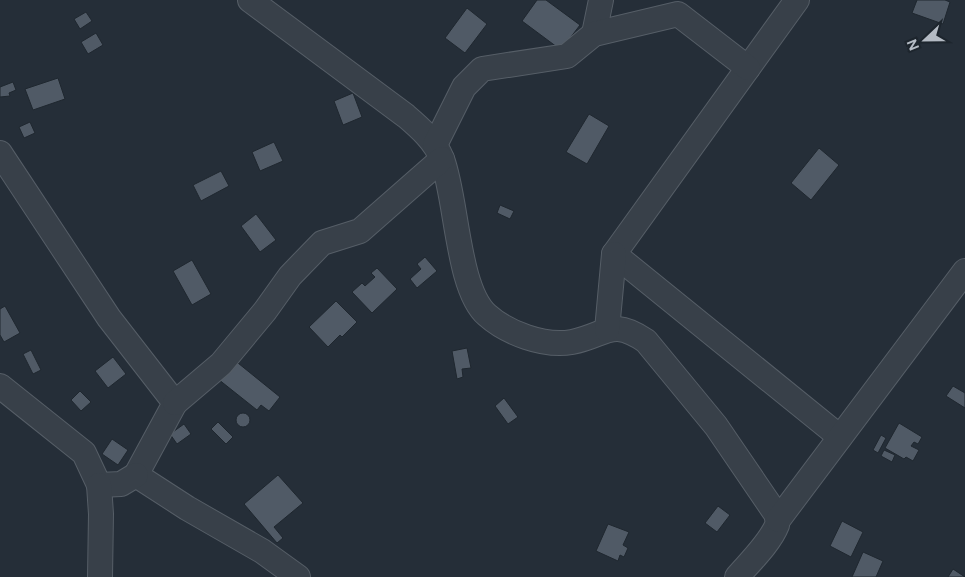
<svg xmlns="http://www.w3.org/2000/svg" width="965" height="577" font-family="Figtree,sans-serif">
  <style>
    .building { fill: #505a66; stroke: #1f272f }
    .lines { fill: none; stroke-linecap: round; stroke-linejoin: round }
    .minor-casing { stroke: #565e67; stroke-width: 26 }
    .minor { stroke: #384049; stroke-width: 24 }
  </style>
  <rect width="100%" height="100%" fill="#252e38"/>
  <g class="building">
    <polygon points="537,0 546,0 580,25 561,50 522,21"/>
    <polygon points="917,0 945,0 950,2 943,24 912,13"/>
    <polygon points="467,8 487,24 465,53 445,38"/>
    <polygon points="86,12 92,21 80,29 74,19"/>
    <polygon points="96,33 103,45 88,54 81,42"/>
    <polygon points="58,78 65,99 33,110 25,89"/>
    <polygon points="13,82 16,90 9,93 10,96 0,97 0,87"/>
    <polygon points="353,93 362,117 343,125 334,101"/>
    <polygon points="589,114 609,126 587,164 566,152"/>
    <polygon points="30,122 35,133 24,138 19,127"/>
    <polygon points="274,142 283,161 260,171 252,152"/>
    <polygon points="819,148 839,165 811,200 791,183"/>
    <polygon points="221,171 229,186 201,201 193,185"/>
    <polygon points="500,205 514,211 510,219 497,213"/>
    <polygon points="256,214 276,240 260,252 241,226"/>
    <polygon points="425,257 437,271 417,288 410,279 421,269 417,264"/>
    <polygon points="192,260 211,294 192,305 173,271"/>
    <polygon points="377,268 397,289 372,313 352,292 362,283 365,286 375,277 371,273"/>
    <polygon points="336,301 357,322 342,337 340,335 328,347 309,327"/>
    <polygon points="5,306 20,333 4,342 0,335 0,309"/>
    <polygon points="467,348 471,368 462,369 463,377 457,379 452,351"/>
    <polygon points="31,350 41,370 33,374 23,354"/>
    <polygon points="113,357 126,374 108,388 95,371"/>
    <polygon points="233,359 280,397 269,411 261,405 257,410 218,379"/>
    <polygon points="953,386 965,393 965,408 946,396"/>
    <polygon points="80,391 91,402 81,411 71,400"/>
    <polygon points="504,398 518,417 508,424 495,406"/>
    <circle cx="243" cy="420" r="7"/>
    <polygon points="218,422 233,437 226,444 211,429"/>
    <polygon points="899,423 922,437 918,444 914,442 911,446 919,450 913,461 906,457 904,459 885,448"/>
    <polygon points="184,424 191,434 177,444 170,434"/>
    <polygon points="881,435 886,438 878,453 873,450"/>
    <polygon points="112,439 128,450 118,465 102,454"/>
    <polygon points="884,450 895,455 892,462 881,456"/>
    <polygon points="278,475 303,503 274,527 283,538 277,543 244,504"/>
    <polygon points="718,506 730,515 717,532 705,523"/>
    <polygon points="842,521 863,532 851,557 830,546"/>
    <polygon points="608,524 629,532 623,545 628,548 624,557 620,555 618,561 596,551"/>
    <polygon points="863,552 883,561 876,577 852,577"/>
    <polygon points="953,569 965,577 948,577"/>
  </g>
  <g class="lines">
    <g class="minor-casing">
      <g id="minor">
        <path d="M250 0 406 116C420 128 435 141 442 159 457 198 457 289 487 315 507 333 544 347 572 342 607 335 611 317 646 341L716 426 776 514C777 518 778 521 777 525 770 543 749 563 737 577"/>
        <polyline points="797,0 614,254 840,437"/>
        <polyline points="594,34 601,0"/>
        <polyline points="435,145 464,87 482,69 567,56 594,34 678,14 748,68"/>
        <polyline points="0,153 109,318 175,403 136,475 187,508 262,551 298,577"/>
        <polyline points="607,330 614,254"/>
        <polyline points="0,386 84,453 99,485 121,484 136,475"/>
        <polyline points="175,403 221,364 265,311 290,276 322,243 360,231 442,159"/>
        <polyline points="99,485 101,514 100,577"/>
        <polyline points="778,520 965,271"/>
      </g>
    </g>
    <use href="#minor" class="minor"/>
  </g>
  <g transform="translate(925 40) rotate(248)" stroke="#1d252d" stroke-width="4" paint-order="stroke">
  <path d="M0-4L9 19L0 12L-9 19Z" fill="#b4bbc4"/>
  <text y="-8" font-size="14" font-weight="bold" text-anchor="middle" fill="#b4bbc4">N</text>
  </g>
</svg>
